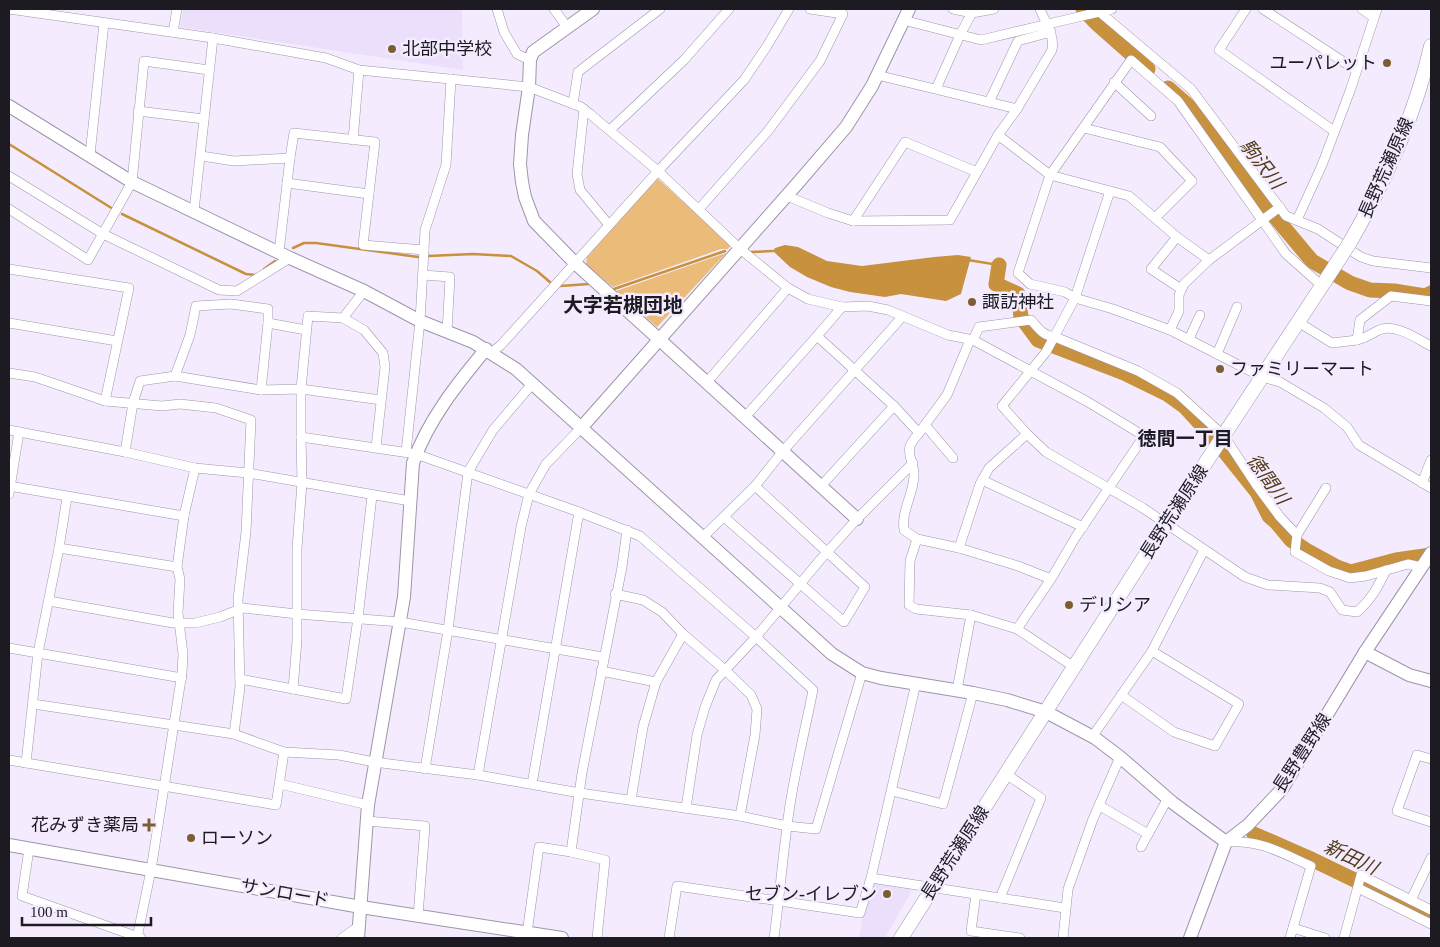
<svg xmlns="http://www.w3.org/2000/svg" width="1440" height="947" font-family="'Times New Roman','Noto Sans JP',serif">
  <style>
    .built { fill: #ecdffc }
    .green { fill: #eabb79 }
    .water { fill: #c7913e }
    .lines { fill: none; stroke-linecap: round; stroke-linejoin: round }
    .stream { stroke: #c7913e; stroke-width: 2.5 }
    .river { stroke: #c7913e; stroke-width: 15 }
    .street-casing { stroke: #9e95a9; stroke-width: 10 }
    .secondary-casing { stroke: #9e95a9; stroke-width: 14 }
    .primary-casing { stroke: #9e95a9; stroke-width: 15 }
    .street { stroke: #fff; stroke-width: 9 }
    .secondary { stroke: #fff; stroke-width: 12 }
    .primary { stroke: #fff; stroke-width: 14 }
    .primary-bridge-casing { stroke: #9e95a9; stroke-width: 15; stroke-linecap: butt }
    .primary-bridge { stroke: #fff; stroke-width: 14 }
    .poi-dot { fill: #7c5e32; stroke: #f4ecfe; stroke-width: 2 }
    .labels { text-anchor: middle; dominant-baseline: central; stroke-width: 5; stroke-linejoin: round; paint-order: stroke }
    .poi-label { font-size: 18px; fill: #1d1a21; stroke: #f4ecfe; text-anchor: start }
    .street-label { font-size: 18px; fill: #1d1a21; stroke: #f4ecfe }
    .water-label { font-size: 19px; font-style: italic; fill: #533b19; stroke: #f4ecfe }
    .neighbourhood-label { font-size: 19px; font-weight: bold; fill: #1d1a21; stroke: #f4ecfe }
    .quarter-label { font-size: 20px; font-weight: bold; fill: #1d1a21; stroke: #f4ecfe }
  </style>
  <rect width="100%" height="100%" fill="#f4ecfe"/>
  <g class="built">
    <polygon points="183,9 462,9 463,70 180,27"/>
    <polygon points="876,882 909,886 911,892 885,938 859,938 863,915 872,885"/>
  </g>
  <g class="green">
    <polygon points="657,178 731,245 728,249 721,249 613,287 586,265 587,257"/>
    <polygon points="726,253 657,327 616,291 717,256"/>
  </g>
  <polygon class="water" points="785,245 798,247 827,261 862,266 934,257 958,255 971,257 961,294 946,301 901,294 885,297 850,292 831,287 807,277 790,267 773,251 775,248"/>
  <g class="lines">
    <g class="stream">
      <polyline points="9,144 113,209"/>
      <polyline points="122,214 246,274 256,275"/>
      <polyline points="293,248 304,243 316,243 418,257"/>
      <polyline points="750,252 773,251"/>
      <polyline points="428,256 473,254 511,256 537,271 551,283"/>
      <polyline points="968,260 999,265"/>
      <polyline points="264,269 275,261"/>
      <polyline points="560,286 589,284"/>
      <polyline points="614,289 725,251"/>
    </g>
    <g class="river">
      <polyline points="1083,9 1096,23 1148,69"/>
      <polyline points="1168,88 1193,110 1260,199 1312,261 1350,283 1370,290 1394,291 1425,296 1431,293"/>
      <polyline points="999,265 996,284 1018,294 1021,317 1038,340 1124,373 1167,394 1185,407 1217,442 1257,492 1269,516 1276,522 1291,540 1306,550 1337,567 1351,572 1396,560 1431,555"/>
      <polyline points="1254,834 1309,858 1431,917"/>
    </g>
    <g class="street-casing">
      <g id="street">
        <polyline points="9,9 213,38 326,58 359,70 529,87 581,107 590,114 658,171 739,248 788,288 808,299 842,307"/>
        <polyline points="497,9 504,32 517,54 530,60"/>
        <polyline points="554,9 567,27"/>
        <polyline points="953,9 972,13 994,9"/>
        <polyline points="1096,9 1191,89 1286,216 1318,229 1361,257 1373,261 1431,268"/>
        <polyline points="1246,9 1219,50 1334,131"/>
        <polyline points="1263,9 1356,70"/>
        <polyline points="1362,9 1373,17"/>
        <polyline points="903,20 981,40 1112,9"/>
        <polyline points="173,32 177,9"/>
        <polyline points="877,75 1017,109"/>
        <polyline points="1114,82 1151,116"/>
        <polyline points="936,89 960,35 974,9"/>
        <polyline points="989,102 1018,41 1051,32"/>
        <polyline points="573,104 578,72 660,9"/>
        <polyline points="584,109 577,174 580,190 609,225"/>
        <polyline points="138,111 204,119"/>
        <polyline points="1084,128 1160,147 1192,181 1155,218"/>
        <polyline points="610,130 684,60 729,9"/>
        <polyline points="998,135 1050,175 1129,196 1177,237 1209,260"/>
        <polyline points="353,140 359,70"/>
        <polyline points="90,155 104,23"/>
        <polyline points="201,156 234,161 290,158"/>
        <polyline points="9,176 103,234 219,290 237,291 290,258"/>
        <polyline points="287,183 369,194"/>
        <path d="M1110 191 1075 298 1046 352 1002 406 1027 434 1046 452 1143 508 1245 577 1268 585 1320 588 1330 592 1342 610 1357 612C1371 600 1378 587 1386 570"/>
        <path d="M787 196 828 213 853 221 950 220 998 135 1017 109 1052 50C1055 35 1045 22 1040 9"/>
        <polyline points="9,209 88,260 132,182 144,61 209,70"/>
        <polyline points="699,209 768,131 820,61 843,14 810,9"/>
        <polyline points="194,211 213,38"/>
        <polyline points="1297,220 1322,165 1350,91 1377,9"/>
        <polyline points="853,221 905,142 977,172"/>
        <polyline points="1177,237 1151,269 1181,289"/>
        <polyline points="424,250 425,230 446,165 451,79"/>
        <polyline points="279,252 290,158 294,133 375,142 363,245 424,250 420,321 406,452"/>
        <polyline points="9,269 129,288 105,401"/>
        <polyline points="423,275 450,277 447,332"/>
        <polyline points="1322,286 1286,254 1178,101 1131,60 1050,175 1018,273 1030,284 1065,292 1075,298 1113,309 1170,330 1262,377 1280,382 1324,408 1347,427 1359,445 1431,488"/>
        <path d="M364 291 343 318 308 316 301 389V437L416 454 579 512 640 536 756 637 813 690C804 736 792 781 787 827 782 864 779 901 774 938"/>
        <polyline points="343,318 364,330 383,353 385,367 376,447"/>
        <polyline points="1298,322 1332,343 1357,340 1360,320 1391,296 1431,301"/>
        <polyline points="9,323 117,341"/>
        <polyline points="268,323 306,330"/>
        <polyline points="1170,330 1179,311 1179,295 1184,284 1209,260 1280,207"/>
        <polyline points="1189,339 1200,315"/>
        <path d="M973 340 979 327 1031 320C1038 328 1043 336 1055 337L1138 371 1177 393 1224 436 1257 486 1280 517 1297 535 1295 552 1329 571 1350 578 1366 576 1408 564 1421 567"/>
        <path d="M1357 340C1366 338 1371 334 1379 330 1396 323 1417 339 1431 346"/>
        <polyline points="491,353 501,345 658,171 744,80 767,46 789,9"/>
        <polyline points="1217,354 1237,307"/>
        <polyline points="9,373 35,377 105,401 162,406 180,404 216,408 251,420 246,532 238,599 240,687 234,734"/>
        <polyline points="175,376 190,335 196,306 231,304 268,309 268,323 261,390"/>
        <polyline points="707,382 788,288"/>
        <polyline points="745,417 817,336"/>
        <polyline points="925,425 953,458"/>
        <polyline points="9,430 19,432 9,494"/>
        <polyline points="19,432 125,452 195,468 248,473 410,501"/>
        <polyline points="919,433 947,395 970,340"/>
        <polyline points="125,452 133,403 140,381 175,376 261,390 301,389 381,400"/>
        <polyline points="982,480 1083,527"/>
        <polyline points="1422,483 1431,460"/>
        <polyline points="9,486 184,516"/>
        <polyline points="821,486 894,406"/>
        <polyline points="724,517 844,622 865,587 755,486"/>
        <polyline points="1297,535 1326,488"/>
        <polyline points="702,538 755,486 783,451 902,317"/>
        <polyline points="917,539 910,561 909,605 916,609 971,615 1017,629 1074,667"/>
        <polyline points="59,548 177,567"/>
        <polyline points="959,548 980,484 989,468 1027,434"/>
        <polyline points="615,594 643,600 662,612 683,634 725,670 751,695 757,709 755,735 740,816"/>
        <polyline points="49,601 173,623 195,623 220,617 243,608 297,614 400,622 603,657"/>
        <path d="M1017 629 1051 579 1075 538 1144 436 1088 402 973 340 948 335 888 310 868 306 842 307 817 336 894 406 919 433C916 437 912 441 910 446 907 457 915 465 914 476 913 495 901 512 904 530L917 539 959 548 1018 566 1051 579"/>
        <polyline points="9,648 182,678"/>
        <polyline points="601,671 656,682"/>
        <polyline points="240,679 346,699 358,618 372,496"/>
        <polyline points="293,689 297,641 297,548 302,483 301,437"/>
        <polyline points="957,690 971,615"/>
        <polyline points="1121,695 1174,732 1215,746 1239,704 1152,651"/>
        <polyline points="33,704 234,734 284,752 339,755 374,762 478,775 580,793 740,816 787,826 816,829 862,673"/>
        <polyline points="1092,737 1152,651 1204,550"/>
        <polyline points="1431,759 1417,755 1397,811 1431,822"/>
        <polyline points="9,760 276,805 284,752"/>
        <polyline points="26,763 38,653 59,548 67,497"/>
        <polyline points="425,769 448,630 468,472 493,430 532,384"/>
        <polyline points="478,775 521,527 529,494 546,464 581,428"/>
        <polyline points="280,784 368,805"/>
        <polyline points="532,784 579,512"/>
        <polyline points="892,791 943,804 973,693"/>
        <polyline points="631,800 643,727 656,682 683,634"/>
        <polyline points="1100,806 1148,834"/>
        <polyline points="686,808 697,735 705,707 716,680 756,637 820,560 857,519 913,463"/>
        <polyline points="367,821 425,826 418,916"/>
        <path d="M1226 842C1262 840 1279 852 1311 866L1290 938"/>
        <polyline points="1141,847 1168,798"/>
        <polyline points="29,849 22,896 141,938"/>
        <polyline points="571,852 582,773 622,567 627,530"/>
        <polyline points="871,878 1065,908"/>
        <polyline points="1358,888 1431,924"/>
        <polyline points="976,894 971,931 1020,938"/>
        <polyline points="1000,898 1041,798 1006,774"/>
        <polyline points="1411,900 1431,858"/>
        <polyline points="1293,928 1325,938"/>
        <polyline points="527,933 539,847 571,852 605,860 597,938"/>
        <polyline points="137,938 151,870 182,673 183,654 178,613 180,579 177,567 184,516 195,468"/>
        <polyline points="342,938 359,926"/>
        <polyline points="669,938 677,886 860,913 871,878 916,683"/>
        <polyline points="1063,938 1068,889 1093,819 1120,757"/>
        <polyline points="1344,938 1361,875 1431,910"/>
      </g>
    </g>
    <g class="secondary-casing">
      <g id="secondary">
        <polyline points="593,9 533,52 530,60 529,87 522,135 520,164 522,182 525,197 534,221 575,263 857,519"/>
        <polyline points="9,106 132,182 290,258 364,291 420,321 473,342 516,369 832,654 862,673 881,678 973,693 1007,700 1046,712 1095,738 1120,757 1173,803 1226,842"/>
        <polyline points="581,428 797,184 846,127 872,86 909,9"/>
        <polyline points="1365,652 1409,675 1431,681"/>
        <polyline points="9,845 361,907 562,938"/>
        <path d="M358 938 368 805 404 597 413 463C428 420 457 384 486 349"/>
        <polyline points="1190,938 1226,842 1248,825 1282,789 1365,652 1431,553"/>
      </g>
    </g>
    <g class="primary-casing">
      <g id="primary">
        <path d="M1349 244C1385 182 1415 116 1431 46"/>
        <polyline points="901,938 1166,523 1325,281"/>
      </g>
    </g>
    <use href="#street" class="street"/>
    <use href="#secondary" class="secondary"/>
    <use href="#primary" class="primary"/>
    <g class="primary-bridge-casing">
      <polyline id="primary-bridge" points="1325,281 1349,244"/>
    </g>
    <use href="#primary-bridge" class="primary-bridge"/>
  </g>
  <g class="poi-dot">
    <circle cx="392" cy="49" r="5"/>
    <circle cx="1387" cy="63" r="5"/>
    <circle cx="972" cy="302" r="5"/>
    <circle cx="1220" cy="369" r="5"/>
    <circle cx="1069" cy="605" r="5"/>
    <path d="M146.5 817.5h5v5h5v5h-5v5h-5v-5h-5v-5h5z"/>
    <circle cx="191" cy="838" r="5"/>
    <circle cx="887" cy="894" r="5"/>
  </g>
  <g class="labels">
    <g class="poi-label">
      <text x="402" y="49">北部中学校</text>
      <text x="1377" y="63" text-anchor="end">ユーパレット</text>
      <text x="982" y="302">諏訪神社</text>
      <text x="1230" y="369">ファミリーマート</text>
      <text x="1079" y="605">デリシア</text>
      <text x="139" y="825" text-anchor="end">花みずき薬局</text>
      <text x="201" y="838">ローソン</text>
      <text x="877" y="894" text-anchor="end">セブン-イレブン</text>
    </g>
    <g class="street-label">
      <text transform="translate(1386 168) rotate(-66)">長野荒瀬原線</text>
      <text transform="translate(1174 512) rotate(-57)">長野荒瀬原線</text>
      <text transform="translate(1302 753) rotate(-57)">長野豊野線</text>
      <text transform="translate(955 853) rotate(-57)">長野荒瀬原線</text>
      <text transform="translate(285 893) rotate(10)">サンロード</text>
    </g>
    <g class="water-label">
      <text transform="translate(1262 164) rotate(52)">駒沢川</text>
      <text transform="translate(1268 479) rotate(54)">徳間川</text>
      <text transform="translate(1351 857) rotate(25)">新田川</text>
    </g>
    <g class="neighbourhood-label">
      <text x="1185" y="438">徳間一丁目</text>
    </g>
    <g class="quarter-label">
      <text x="623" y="305">大字若槻団地</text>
    </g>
  </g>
  <rect width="1440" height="947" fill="none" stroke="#1d1a21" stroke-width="20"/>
  <path d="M22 917v8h129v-8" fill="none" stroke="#1d1a21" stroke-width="2.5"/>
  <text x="30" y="917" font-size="15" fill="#1d1a21" stroke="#f4ecfe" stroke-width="4" paint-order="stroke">100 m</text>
</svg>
